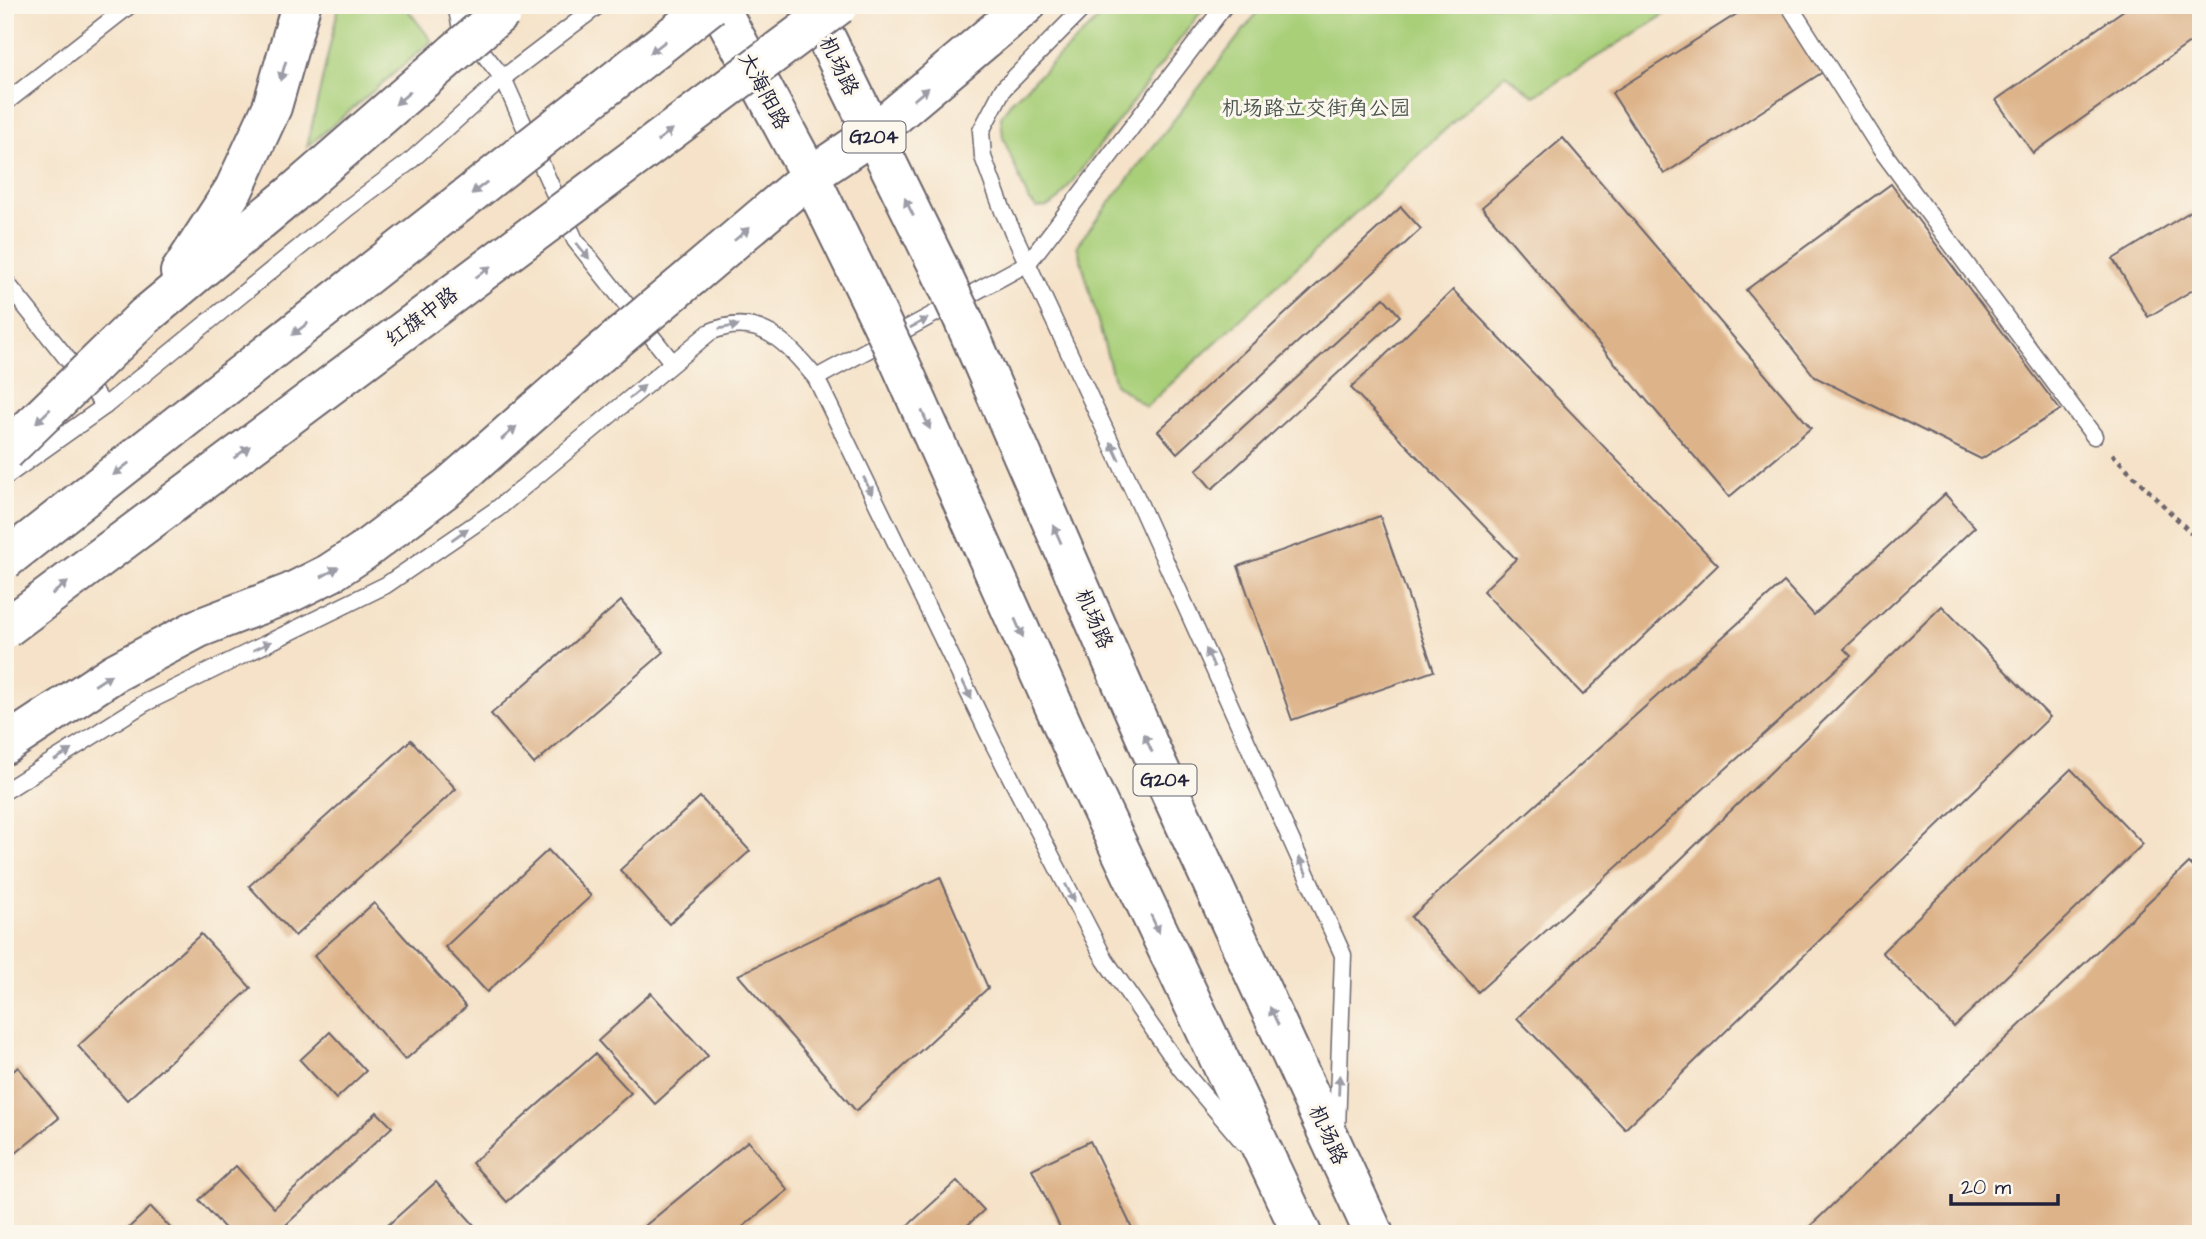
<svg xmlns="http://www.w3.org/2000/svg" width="2206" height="1239" font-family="'Architects Daughter','LXGW WenKai TC',sans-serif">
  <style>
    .green { fill: #a9cf79; stroke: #66785a; stroke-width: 2 }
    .building { fill: #ddb389 }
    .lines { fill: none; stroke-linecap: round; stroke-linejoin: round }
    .service-casing { stroke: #6c656c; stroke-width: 19 }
    .secondary-casing { stroke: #6c656c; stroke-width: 42 }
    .trunk-casing { stroke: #6c656c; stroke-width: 42 }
    .path { stroke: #6c656c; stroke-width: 4.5; stroke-dasharray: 5 5; stroke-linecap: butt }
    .service { stroke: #fff; stroke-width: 16 }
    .secondary { stroke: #fff; stroke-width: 38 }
    .trunk { stroke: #fff; stroke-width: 38 }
    .secondary-bridge-casing { stroke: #6c656c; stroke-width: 42; stroke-linecap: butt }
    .primary-bridge-casing { stroke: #6c656c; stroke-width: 42; stroke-linecap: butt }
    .trunk-bridge-casing { stroke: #6c656c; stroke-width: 42; stroke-linecap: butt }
    .secondary-bridge { stroke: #fff; stroke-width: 38 }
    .primary-bridge { stroke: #fff; stroke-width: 38 }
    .trunk-bridge { stroke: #fff; stroke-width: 38 }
    .oneway { fill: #9c9ca7 }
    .labels { text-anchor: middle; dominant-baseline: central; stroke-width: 6; stroke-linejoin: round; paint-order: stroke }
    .shield { fill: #fbf7ec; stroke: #636270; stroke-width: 2 }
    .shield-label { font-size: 19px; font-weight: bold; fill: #22223b }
    .street-label { font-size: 21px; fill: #22223b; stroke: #fbf7ec }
    .park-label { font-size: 21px; fill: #4a564e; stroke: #fbf7ec }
  </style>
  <rect width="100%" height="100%" fill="#fbf7ec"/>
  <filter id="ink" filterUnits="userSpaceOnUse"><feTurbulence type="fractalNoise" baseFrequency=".0143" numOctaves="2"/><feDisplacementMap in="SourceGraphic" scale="14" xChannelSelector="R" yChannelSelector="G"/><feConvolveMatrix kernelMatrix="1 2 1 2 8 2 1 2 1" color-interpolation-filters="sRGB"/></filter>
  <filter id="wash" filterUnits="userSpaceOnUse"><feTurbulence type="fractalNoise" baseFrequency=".00686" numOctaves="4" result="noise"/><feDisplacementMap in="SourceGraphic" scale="28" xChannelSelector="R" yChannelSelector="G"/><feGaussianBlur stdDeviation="1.57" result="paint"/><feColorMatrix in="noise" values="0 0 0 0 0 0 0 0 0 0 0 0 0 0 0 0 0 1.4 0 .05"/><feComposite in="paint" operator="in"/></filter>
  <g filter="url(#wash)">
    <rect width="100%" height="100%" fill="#f5e2c8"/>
    <g class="green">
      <polygon points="339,5 404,5 432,41 307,147"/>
      <polygon points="1113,5 1206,5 1059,199 1047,207 1037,208 1028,199 1003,137 1001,117 1010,103"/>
      <polygon points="1263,5 1680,5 1534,96 1505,74 1146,407 1115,384 1077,245"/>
    </g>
    <g id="blocks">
      <g class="building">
        <polygon points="1751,5 1784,5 1826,70 1664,174 1612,93"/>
        <polygon points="2131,5 2201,5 2201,35 2033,153 1996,100"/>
        <polygon points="1563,138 1811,428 1729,497 1482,207"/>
        <polygon points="1891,184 2060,410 1981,459 1815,377 1746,290"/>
        <polygon points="2201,205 2201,285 2148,317 2113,259"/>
        <polygon points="1401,207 1421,229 1177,453 1158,431"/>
        <polygon points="1453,290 1718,565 1583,695 1483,591 1516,559 1351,388"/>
        <polygon points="1384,298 1400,316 1212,489 1196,470"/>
        <polygon points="1945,494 1975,527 1844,649 1851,656 1478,992 1411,917 1784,582 1814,615"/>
        <polygon points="1380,516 1434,671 1292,720 1238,566"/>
        <polygon points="621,601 664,652 534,764 491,714"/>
        <polygon points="1942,606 2050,717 1625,1129 1517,1018"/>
        <polygon points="411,740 456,789 295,936 249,886"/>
        <polygon points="2071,769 2143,844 1954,1027 1882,952"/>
        <polygon points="700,797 750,851 669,924 620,870"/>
        <polygon points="548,850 591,896 487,992 445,947"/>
        <polygon points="2189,863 2201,875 2201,1226 2192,1234 1806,1234 1804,1232"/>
        <polygon points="940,877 988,988 856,1111 738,975"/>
        <polygon points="374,903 466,1007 405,1060 314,956"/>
        <polygon points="201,934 251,988 127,1100 78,1046"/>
        <polygon points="651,993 708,1056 655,1104 598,1041"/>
        <polygon points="330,1032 366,1071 336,1099 300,1060"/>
        <polygon points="595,1054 631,1093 507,1202 472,1163"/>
        <polygon points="18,1067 59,1118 5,1162 5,1078"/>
        <polygon points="377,1112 392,1127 276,1234 230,1234 199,1200 236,1166 274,1208"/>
        <polygon points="748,1141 788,1190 734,1234 635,1234"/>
        <polygon points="1090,1141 1135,1234 1063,1234 1032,1169"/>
        <polygon points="957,1181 984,1210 958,1234 908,1234 904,1229"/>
        <polygon points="436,1182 475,1226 467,1234 378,1234"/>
        <polygon points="151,1207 176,1234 122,1234"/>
      </g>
    </g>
  </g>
  <g filter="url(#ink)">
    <use href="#blocks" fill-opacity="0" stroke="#6c656c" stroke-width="2"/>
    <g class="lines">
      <g class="service-casing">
        <g id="service">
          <polyline points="462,5 458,15 460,24 503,78 575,240 672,362"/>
          <polyline points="1086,5 1003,89 981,131 983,157 1003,211 1140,505 1343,955 1337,1129"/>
          <polyline points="1789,5 1880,148 2094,436"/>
          <polyline points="5,103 130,5"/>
          <polyline points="5,281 105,406"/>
          <polyline points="816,378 1028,263 1225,5"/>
          <polyline points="5,477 105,406 349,207 408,163 503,78 599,5"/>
          <path d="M5 791 145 703 386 585 497 509 710 332C759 311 787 343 816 378L994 745 1105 960 1181 1069 1244 1143"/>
        </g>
      </g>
      <g class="secondary-casing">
        <g id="secondary">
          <polyline points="180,272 234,189 272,107 301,5"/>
          <polyline points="690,278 810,176 873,134 1026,5"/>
          <polyline points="145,316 292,194 454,53"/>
          <polyline points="5,745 114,673 199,628 290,593 330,573 362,552 448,487 604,350"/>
        </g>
      </g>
      <g class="trunk-casing">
        <g id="trunk">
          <polyline points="718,5 810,176 873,305"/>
          <polyline points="810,5 939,268"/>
          <polyline points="964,321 1154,757 1374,1234"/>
          <polyline points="898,358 1089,784 1302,1234"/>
        </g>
      </g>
      <polyline class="path" points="2112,454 2191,533 2201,537"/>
      <use href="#service" class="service"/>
      <use href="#secondary" class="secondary"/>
      <use href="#trunk" class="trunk"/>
      <g class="secondary-bridge-casing">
        <g id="secondary-bridge">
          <polyline points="454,53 504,10"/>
          <polyline points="604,350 690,278"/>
          <polyline points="5,452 145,316"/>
        </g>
      </g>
      <g class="primary-bridge-casing">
        <g id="primary-bridge">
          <polyline points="5,560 711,5"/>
          <polyline points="5,629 839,5"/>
        </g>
      </g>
      <g class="trunk-bridge-casing">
        <g id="trunk-bridge">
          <polyline points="939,268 964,321"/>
          <polyline points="873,305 898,358"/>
        </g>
      </g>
      <use href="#secondary-bridge" class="secondary-bridge"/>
      <use href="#primary-bridge" class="primary-bridge"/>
      <use href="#trunk-bridge" class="trunk-bridge"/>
    </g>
    <defs><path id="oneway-solid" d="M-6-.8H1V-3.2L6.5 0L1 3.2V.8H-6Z" transform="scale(1.75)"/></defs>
    <g class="oneway">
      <use href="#oneway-solid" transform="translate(658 47) rotate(142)"/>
      <use href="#oneway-solid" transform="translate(283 71) rotate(106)"/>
      <use href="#oneway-solid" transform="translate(921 94) rotate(-40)"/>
      <use href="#oneway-solid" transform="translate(403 98) rotate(139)"/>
      <use href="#oneway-solid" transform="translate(665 135) rotate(-37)"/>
      <use href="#oneway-solid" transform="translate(479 188) rotate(142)"/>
      <use href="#oneway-solid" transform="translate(909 207) rotate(-116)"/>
      <use href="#oneway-solid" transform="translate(742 234) rotate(-40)"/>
      <use href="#oneway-solid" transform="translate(583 251) rotate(51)"/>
      <use href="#oneway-solid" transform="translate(483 272) rotate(-37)"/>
      <use href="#oneway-solid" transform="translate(919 323) rotate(-28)"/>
      <use href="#oneway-solid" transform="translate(729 327) rotate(-10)"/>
      <use href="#oneway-solid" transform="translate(300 329) rotate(142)"/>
      <use href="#oneway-solid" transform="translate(637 392) rotate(-40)"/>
      <use href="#oneway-solid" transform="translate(43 416) rotate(136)"/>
      <use href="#oneway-solid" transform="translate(926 420) rotate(66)"/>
      <use href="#oneway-solid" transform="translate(509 433) rotate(-41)"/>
      <use href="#oneway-solid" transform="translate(1115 451) rotate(-115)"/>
      <use href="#oneway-solid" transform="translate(242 452) rotate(-37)"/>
      <use href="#oneway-solid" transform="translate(121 469) rotate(142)"/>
      <use href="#oneway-solid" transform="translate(868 486) rotate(64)"/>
      <use href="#oneway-solid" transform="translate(460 534) rotate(-35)"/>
      <use href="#oneway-solid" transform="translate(1057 534) rotate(-114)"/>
      <use href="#oneway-solid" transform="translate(330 572) rotate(-30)"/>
      <use href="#oneway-solid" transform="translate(60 588) rotate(-37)"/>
      <use href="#oneway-solid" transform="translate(1019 628) rotate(66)"/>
      <use href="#oneway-solid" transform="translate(262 646) rotate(-26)"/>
      <use href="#oneway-solid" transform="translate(1210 658) rotate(-114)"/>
      <use href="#oneway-solid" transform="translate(103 680) rotate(-33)"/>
      <use href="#oneway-solid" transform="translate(967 690) rotate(64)"/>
      <use href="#oneway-solid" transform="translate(1148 743) rotate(-114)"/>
      <use href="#oneway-solid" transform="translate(63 755) rotate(-32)"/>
      <use href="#oneway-solid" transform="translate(1303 866) rotate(-114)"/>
      <use href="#oneway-solid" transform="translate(1070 893) rotate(63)"/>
      <use href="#oneway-solid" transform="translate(1155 924) rotate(65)"/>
      <use href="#oneway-solid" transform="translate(1274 1016) rotate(-115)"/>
      <use href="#oneway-solid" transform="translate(1339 1085) rotate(-88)"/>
    </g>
  </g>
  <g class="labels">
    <g class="shield">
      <rect x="842.5" y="121.5" width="63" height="31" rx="5"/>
      <rect x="1133.5" y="764.5" width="63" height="31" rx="5"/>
    </g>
    <g class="shield-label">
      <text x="874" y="137">G204</text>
      <text x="1165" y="780">G204</text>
    </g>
    <g class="street-label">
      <text transform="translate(839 66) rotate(64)">机场路</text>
      <text transform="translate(764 91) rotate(62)">大海阳路</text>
      <text transform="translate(422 317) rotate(-37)">红旗中路</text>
      <text transform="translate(1094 619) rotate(66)">机场路</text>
      <text transform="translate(1328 1135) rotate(65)">机场路</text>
    </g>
    <g class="park-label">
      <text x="1316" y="108">机场路立交街角公园</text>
    </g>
  </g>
  <rect width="2206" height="1239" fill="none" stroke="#fbf7ec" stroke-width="28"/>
  <path d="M1951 1194v10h107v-10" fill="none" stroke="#22223b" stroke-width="3.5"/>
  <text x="1961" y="1194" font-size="21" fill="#22223b" stroke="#fbf7ec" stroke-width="5" paint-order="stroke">20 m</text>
</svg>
